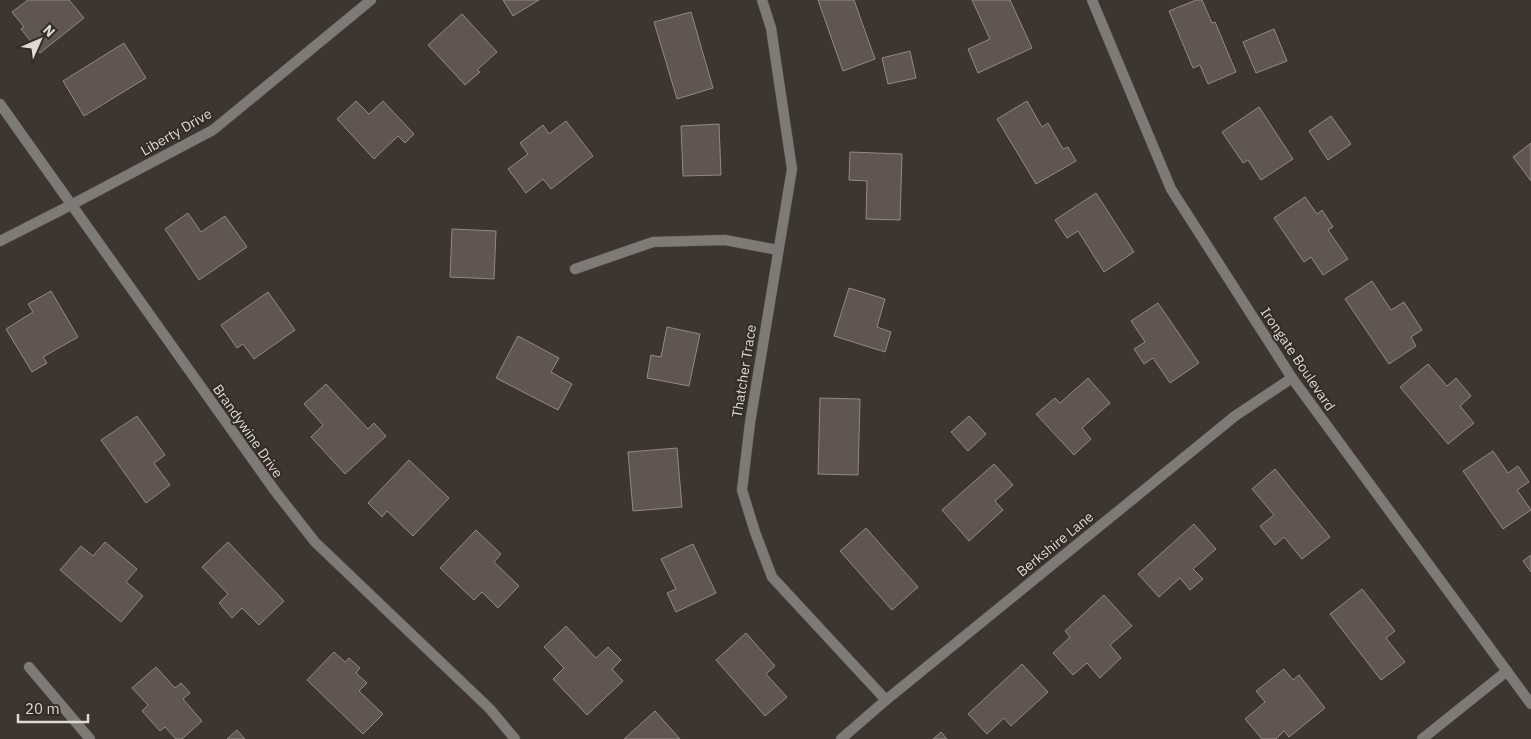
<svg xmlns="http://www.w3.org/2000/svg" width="1531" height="739" font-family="'IBM Plex Sans',sans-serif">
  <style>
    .building { fill: #605551; stroke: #948883 }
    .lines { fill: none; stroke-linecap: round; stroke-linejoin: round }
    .street-casing { stroke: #5a534d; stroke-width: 11 }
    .street { stroke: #7e7b77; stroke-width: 10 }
    .labels { text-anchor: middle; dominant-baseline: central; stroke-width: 4; stroke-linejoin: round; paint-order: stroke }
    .street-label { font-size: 14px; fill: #ded9d4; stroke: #332b25 }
  </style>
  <rect width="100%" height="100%" fill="#3d352f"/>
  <g class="building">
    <polygon points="28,0 69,0 84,18 40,53 21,29 24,27 12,12"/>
    <polygon points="503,0 539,0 513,16"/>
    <polygon points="818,0 854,0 875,59 843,71"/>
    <polygon points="972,0 1010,0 1032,48 978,73 968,49 990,39"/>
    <polygon points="1196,0 1202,0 1212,23 1215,22 1236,72 1208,84 1200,65 1193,68 1169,11"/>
    <polygon points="691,12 713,88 677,99 654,22"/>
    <polygon points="462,14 497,52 477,70 480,72 465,85 428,45"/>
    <polygon points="1274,29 1287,61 1256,73 1243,42"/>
    <polygon points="124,43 146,78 84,116 63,81"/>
    <polygon points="910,51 916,78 888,84 882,58"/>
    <polygon points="356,101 369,114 383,101 414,134 405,143 398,136 374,159 337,119"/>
    <polygon points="1027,101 1042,127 1048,123 1063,149 1068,147 1076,161 1036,184 997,119"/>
    <polygon points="1259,107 1293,159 1261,180 1248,160 1243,163 1222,132"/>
    <polygon points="1331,116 1351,144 1328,160 1309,131"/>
    <polygon points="566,121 593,156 551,189 543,179 526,193 508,169 528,154 520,143 543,125 549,134"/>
    <polygon points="719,124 721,175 683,176 681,126"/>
    <polygon points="1531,143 1531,181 1513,157"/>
    <polygon points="850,152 902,154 900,220 866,219 867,181 849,180"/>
    <polygon points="1096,193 1134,252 1104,272 1078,231 1067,238 1055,220"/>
    <polygon points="1305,197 1317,214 1322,210 1333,227 1328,230 1348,259 1323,275 1311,257 1304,262 1274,218"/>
    <polygon points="188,213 201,232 225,216 247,247 199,280 165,229"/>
    <polygon points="452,229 496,231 494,279 450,277"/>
    <polygon points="1372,281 1391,310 1404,302 1422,330 1411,337 1416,346 1389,364 1345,299"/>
    <polygon points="849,288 885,299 877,327 891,332 885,352 834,336"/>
    <polygon points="51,291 78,337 43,357 47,363 32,372 6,329 33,312 28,304"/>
    <polygon points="268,292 295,330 254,359 243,344 237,348 221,325"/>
    <polygon points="1158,303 1199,363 1170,383 1153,358 1144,364 1134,349 1145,342 1131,321"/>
    <polygon points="667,327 700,334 689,386 647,378 651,355 661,357"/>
    <polygon points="518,336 559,358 551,372 572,384 558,410 496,378"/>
    <polygon points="1428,364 1447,386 1456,378 1471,396 1460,406 1474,423 1448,444 1400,387"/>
    <polygon points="1088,378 1110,403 1082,428 1091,439 1074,455 1036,414 1055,398 1060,403"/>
    <polygon points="326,384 368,429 374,423 386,436 345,474 311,437 323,425 304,404"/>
    <polygon points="820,398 860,399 858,475 818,474"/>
    <polygon points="137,416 165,455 154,463 170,485 146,503 101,440"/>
    <polygon points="969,416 986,434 968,451 951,432"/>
    <polygon points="677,448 682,507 633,511 628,452"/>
    <polygon points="1493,451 1508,473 1518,466 1529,482 1517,490 1531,510 1503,529 1463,471"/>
    <polygon points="409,460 449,498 413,536 387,511 382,517 368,503"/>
    <polygon points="994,464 1013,485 995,501 1003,510 969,541 942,510"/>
    <polygon points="1275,469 1330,537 1302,559 1284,537 1275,545 1260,526 1274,515 1252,489"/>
    <polygon points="1194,524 1216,549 1193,569 1203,579 1190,590 1180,578 1159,597 1138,574"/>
    <polygon points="866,528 918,587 892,610 840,551"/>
    <polygon points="476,530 501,554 494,562 519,586 498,608 482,592 474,600 440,568"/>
    <polygon points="105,542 137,569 126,582 143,596 121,622 60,570 81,546 93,556"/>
    <polygon points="228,542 284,601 259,625 242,608 232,618 219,603 228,594 202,567"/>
    <polygon points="693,544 716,593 676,612 667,593 676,589 661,559"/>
    <polygon points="1531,555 1531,572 1523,561"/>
    <polygon points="1362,589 1395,631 1386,638 1405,662 1381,680 1330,614"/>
    <polygon points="1104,595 1132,626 1110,645 1121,658 1100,678 1087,663 1073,675 1053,653 1070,637 1065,631"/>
    <polygon points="566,626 596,658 608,647 621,660 612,669 623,681 587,715 553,679 564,668 544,647"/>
    <polygon points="746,633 775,666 766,674 787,697 765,716 716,660"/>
    <polygon points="334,652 345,662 349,658 360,668 356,673 367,683 359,691 383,714 363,734 307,680"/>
    <polygon points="1022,664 1048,692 1011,726 1004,718 987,734 968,714"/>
    <polygon points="156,667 175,688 181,683 190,693 183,699 202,721 182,739 176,739 165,727 160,731 142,711 148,705 132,688"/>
    <polygon points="1284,669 1293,680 1299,675 1325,708 1289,737 1284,731 1276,739 1262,739 1245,719 1265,702 1256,691"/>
    <polygon points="655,711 680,739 624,739"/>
    <polygon points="237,730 245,739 227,739"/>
    <polygon points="941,732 947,739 933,739"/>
  </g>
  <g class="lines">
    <g class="street-casing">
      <g id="street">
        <polyline points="762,0 771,28 792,169 750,423 742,490 755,532 772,577 886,700"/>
        <polyline points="1092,0 1171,189 1292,378 1531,704"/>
        <polyline points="0,104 275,491 315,542 490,709 515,739"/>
        <polyline points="0,241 71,205 213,130 371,0"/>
        <polyline points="575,269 653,242 725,240 778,250"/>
        <polyline points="29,667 90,739"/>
        <polyline points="841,739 886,700 1235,416 1292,378"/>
        <polyline points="1422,739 1507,671"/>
      </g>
    </g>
    <use href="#street" class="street"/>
  </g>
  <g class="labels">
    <g class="street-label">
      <text transform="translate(176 132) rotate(-30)">Liberty Drive</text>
      <text transform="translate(1298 359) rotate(56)">Irongate Boulevard</text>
      <text transform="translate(744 371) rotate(-81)">Thatcher Trace</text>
      <text transform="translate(248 431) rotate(55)">Brandywine Drive</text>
      <text transform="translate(1055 544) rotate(-39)">Berkshire Lane</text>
    </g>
  </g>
  <g transform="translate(40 40) rotate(45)" stroke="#332b25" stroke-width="4" paint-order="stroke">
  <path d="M0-4L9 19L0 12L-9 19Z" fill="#ded9d4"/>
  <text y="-8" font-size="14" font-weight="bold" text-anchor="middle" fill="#ded9d4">N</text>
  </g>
  <path d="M18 714v8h70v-8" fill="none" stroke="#ded9d4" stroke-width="2.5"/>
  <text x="25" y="714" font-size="15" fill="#ded9d4" stroke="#332b25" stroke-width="4" paint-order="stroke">20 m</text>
</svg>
